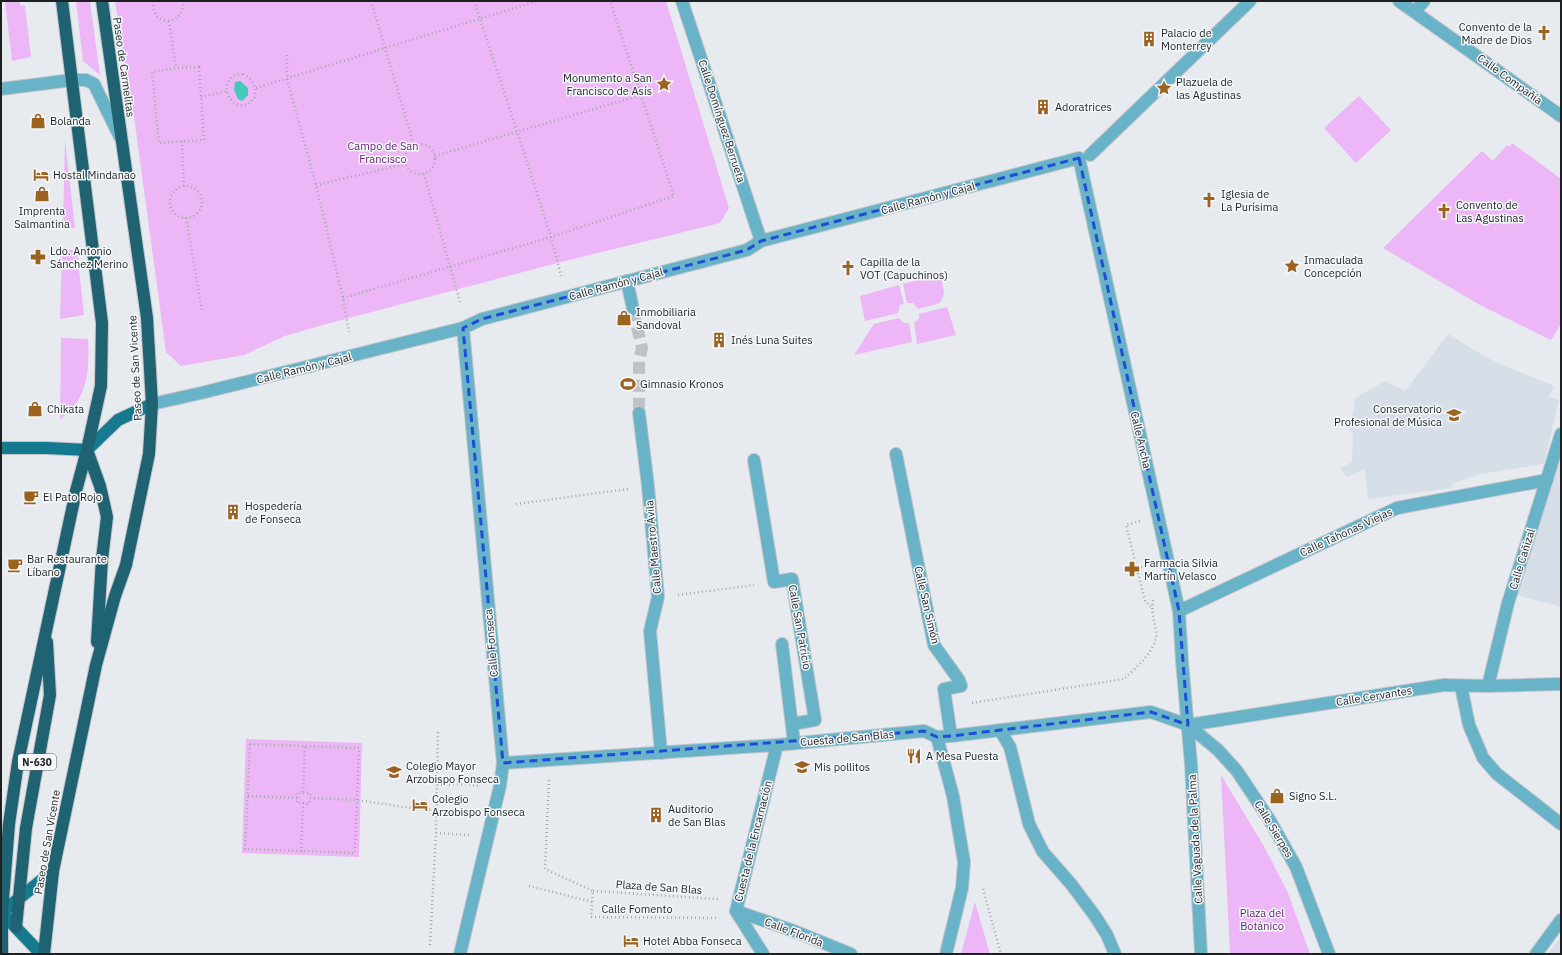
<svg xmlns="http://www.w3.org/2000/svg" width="1562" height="955" font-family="'IBM Plex Sans',sans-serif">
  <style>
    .built { fill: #d6dee8 }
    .green { fill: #edb6f7 }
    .water { fill: #43c9b7 }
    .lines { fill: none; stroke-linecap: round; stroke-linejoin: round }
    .minor-tunnel { stroke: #bfc1c5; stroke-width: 12; stroke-dasharray: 12 6; stroke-linecap: butt }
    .minor-casing { stroke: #c3c5c9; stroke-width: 14 }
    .major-casing { stroke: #c3c5c9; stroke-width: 14 }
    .highway-casing { stroke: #c3c5c9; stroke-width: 14 }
    .path { stroke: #a6a8ab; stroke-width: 2.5; stroke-dasharray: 1 3; stroke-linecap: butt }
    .minor { stroke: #68b3c7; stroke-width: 12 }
    .major { stroke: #157a8f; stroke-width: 12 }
    .highway { stroke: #1f6373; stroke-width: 12 }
    .marked { fill: none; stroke: #1d4ed8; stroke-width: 3; stroke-dasharray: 8 5; stroke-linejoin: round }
    .labels { text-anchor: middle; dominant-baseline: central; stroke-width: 3; stroke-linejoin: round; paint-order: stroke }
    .shield { fill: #f4f8fb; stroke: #5e6062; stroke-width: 1 }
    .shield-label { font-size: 10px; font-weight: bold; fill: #1e1f20 }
    .poi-label { font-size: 11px; fill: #1e1f20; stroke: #f4f8fb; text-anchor: start }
    .street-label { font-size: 11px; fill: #1e1f20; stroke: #f4f8fb }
    .park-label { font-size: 11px; fill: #631b6f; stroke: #f4f8fb }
  </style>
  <rect width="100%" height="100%" fill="#e7eaee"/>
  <g class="built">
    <polygon points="1448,334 1474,350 1500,364 1554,386 1549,397 1559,400 1544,464 1481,474 1452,484 1453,488 1368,499 1365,469 1346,477 1341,468 1352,462 1353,431 1349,432 1356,398 1385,381 1405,391"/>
    <polygon points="1561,461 1561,607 1517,595 1556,468 1558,468"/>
    <polygon points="1561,936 1561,954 1548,954 1558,941"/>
  </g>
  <g class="green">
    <polygon points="5,1 20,1 20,5 25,6 31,57 12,61"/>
    <polygon points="76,1 90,1 100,75 83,61"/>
    <polygon points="115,1 666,1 729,208 720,223 557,263 330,323 285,336 244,355 181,366 166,352 135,124"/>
    <polygon points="1359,96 1391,130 1356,163 1324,128"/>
    <polygon points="65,140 75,228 63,227"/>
    <polygon points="1512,143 1561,179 1561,324 1551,340 1480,305 1383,248 1482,151 1493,161 1507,145 1509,147"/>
    <polygon points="62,250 77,250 84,315 60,319"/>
    <polygon points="941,274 944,294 940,303 918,309 913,303 907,303 903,284"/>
    <polygon points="899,285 904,304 900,305 898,313 865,321 860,296"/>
    <polygon points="947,307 956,335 917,344 914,323 919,319 919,314"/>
    <polygon points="899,318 904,323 909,323 912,342 854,355 874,324"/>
    <path d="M61 338 88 339C89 359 89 380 79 399 75 407 66 414 60 420Z"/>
    <polygon points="246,739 362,743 359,857 242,853"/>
    <polygon points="1221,775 1265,848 1288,893 1310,954 1230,954"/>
    <polygon points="975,902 990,954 961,954"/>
  </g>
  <polygon class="water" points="240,81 248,88 248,95 242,101 238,99 234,90 235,82"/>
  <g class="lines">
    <polyline class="minor-tunnel" points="633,309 642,348 639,361 639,413"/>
    <g class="minor-casing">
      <g id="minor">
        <polyline points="682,1 761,241"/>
        <polyline points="1399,1 1561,116"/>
        <polyline points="1415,11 1424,1"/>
        <polyline points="1,89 72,80 86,80 94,84 120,137"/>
        <polyline points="1090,155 1250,1"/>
        <polyline points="627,281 633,309"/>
        <polyline points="152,404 201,393 463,328 482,319 747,250 761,241 1079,158 1179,611 1182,661 1191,764 1201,954"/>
        <polyline points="639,413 648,486 658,597 650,631 661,753"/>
        <polyline points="896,454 934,645 959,680 961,686 944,689 951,736"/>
        <polyline points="754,460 774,582 792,579 815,720 792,724"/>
        <polyline points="1179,611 1397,508 1547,480"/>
        <polyline points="782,644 794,743"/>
        <polyline points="1461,686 1469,725 1483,758 1497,774 1561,824"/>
        <polyline points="1488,686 1508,603 1561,434"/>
        <polyline points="1188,725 1444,685 1488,686 1561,684"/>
        <polyline points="1000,730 1010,747 1029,824 1043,852 1071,884 1095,916 1107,935 1115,954"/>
        <polyline points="937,737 953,796 964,862 962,888 946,954"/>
        <polyline points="503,763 777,745 924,731 937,737 951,736 1151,712 1188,725 1218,750 1237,771 1269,819 1296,867 1329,954"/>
        <polyline points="736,911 794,931 851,954"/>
        <polyline points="460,954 500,786 503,763 463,328"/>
        <polyline points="763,954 736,911 777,745"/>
        <polyline points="1536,954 1561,920"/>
      </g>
    </g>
    <g class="major-casing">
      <g id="major">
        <polyline points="1,448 47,448 87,450 118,420 152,404"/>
        <polyline points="1,912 41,954"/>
        <polyline points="2,912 53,871"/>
      </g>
    </g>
    <g class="highway-casing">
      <g id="highway">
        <polyline points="87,450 100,486 107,517 102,559 97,642"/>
        <polyline points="16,927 26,828 50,695 47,642"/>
        <polyline points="2,954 2,912 9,824 18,762 76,491 87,450 101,386 102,323 62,1"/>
        <polyline points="44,954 53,871 96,665 115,596 126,565 149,454 152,404 147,318 102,1"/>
      </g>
    </g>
    <g class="path">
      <path d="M154 1C151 13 158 20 169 21 180 18 184 12 183 1"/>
      <polyline points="371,1 414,145"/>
      <polyline points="474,1 517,131 551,237 561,276"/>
      <polyline points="169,21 176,68"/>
      <polyline points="287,55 287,79 316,185 343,298 349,332"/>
      <polygon points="199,67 204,140 159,143 152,72 176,68"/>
      <path d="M243 74C253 79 256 86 255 97 235 124 209 76 243 74Z"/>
      <polyline points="256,88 537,1"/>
      <polyline points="201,97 227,91"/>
      <polyline points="182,141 184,187"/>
      <circle cx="420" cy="159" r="15"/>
      <polyline points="435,156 641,95"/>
      <polyline points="424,174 460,302"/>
      <polyline points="316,185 405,164"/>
      <circle cx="186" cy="202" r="16"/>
      <polyline points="186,218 202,311"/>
      <polyline points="343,298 551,237 674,196 610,1"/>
      <polyline points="516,504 628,489"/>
      <polyline points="1140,521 1126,525 1145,601 1151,607"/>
      <polyline points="1137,568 1148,565"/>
      <polyline points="678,595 754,585"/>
      <path d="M972 703 1124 679C1136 668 1159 648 1156 631 1154 617 1150 611 1154 597"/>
      <polygon points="250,744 359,748 355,853 245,849"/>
      <polyline points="549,780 545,869 593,891 591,917 719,918"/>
      <polyline points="437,785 467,784 480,786"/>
      <polyline points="303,793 310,793 310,798 357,800 425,810 436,809"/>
      <polyline points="248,796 297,798"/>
      <polyline points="303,803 309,804 310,798"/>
      <polyline points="436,833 469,835"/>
      <polyline points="301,852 303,803 297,803 298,792 303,793 305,746"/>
      <polyline points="529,886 593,902"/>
      <polyline points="983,889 1001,954"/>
      <polyline points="593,891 718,899"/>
      <polyline points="430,945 436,833 438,732"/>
    </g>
    <use href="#minor" class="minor"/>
    <use href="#major" class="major"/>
    <use href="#highway" class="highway"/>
  </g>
  <path class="marked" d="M1079 158 1179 611 1188 725 1151 712 951 736 937 737 924 731 503 763 463 328 482 319 747 250 761 241Z"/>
  <defs>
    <g id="church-bare" transform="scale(1.2)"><path d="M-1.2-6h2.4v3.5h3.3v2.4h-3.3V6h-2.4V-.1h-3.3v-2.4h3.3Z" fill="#9b6220" stroke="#f4f8fb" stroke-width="2.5" paint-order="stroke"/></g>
    <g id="building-bare" transform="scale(1.2)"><path d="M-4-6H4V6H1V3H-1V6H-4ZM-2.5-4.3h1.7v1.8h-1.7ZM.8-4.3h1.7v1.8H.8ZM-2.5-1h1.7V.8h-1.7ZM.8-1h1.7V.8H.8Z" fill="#9b6220" stroke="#f4f8fb" stroke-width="2.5" paint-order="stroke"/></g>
    <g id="sight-bare" transform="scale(1.2)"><path d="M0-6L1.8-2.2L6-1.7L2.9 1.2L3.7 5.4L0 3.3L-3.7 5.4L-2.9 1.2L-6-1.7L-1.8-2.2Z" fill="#9b6220" stroke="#f4f8fb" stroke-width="2.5" paint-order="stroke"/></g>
    <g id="shop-bare" transform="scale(1.2)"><path d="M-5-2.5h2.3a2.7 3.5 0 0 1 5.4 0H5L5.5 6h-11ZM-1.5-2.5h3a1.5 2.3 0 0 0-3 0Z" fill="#9b6220" stroke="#f4f8fb" stroke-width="2.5" paint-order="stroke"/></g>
    <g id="hotel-bare" transform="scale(1.2)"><path d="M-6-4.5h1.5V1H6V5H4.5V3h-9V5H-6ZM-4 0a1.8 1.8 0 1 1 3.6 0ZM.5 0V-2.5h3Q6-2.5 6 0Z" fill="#9b6220" stroke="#f4f8fb" stroke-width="2.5" paint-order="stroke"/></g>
    <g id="pharmacy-bare" transform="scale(1.2)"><path d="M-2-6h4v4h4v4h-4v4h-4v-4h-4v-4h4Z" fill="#9b6220" stroke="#f4f8fb" stroke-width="2.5" paint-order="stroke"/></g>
    <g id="stadium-bare" transform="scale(1.2)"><path d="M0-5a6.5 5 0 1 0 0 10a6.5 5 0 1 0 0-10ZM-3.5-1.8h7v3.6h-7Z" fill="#9b6220" stroke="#f4f8fb" stroke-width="2.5" paint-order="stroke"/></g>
    <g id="university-bare" transform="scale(1.2)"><path d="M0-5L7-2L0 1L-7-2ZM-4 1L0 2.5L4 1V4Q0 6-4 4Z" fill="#9b6220" stroke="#f4f8fb" stroke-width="2.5" paint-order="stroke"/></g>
    <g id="cafe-bare" transform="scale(1.2)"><path d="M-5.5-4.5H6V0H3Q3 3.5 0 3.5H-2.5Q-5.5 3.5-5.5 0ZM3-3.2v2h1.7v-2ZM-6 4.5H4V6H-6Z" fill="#9b6220" stroke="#f4f8fb" stroke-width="2.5" paint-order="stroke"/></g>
    <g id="restaurant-bare" transform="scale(1.2)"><path d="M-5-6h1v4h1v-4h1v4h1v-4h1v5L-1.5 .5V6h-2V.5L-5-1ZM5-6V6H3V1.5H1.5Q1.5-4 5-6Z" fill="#9b6220" stroke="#f4f8fb" stroke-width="2.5" paint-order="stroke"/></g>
    <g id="school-bare" transform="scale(1.2)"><path d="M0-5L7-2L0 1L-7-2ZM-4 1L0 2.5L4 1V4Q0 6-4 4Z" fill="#9b6220" stroke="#f4f8fb" stroke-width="2.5" paint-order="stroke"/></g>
  </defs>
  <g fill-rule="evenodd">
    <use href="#church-bare" x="1544" y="33"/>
    <use href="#building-bare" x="1149" y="39"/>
    <use href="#sight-bare" x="664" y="84"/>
    <use href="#sight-bare" x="1164" y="88"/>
    <use href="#building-bare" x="1043" y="107"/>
    <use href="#shop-bare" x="38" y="121"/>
    <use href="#hotel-bare" x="41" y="175"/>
    <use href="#shop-bare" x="42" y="194"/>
    <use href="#church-bare" x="1209" y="200"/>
    <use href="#church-bare" x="1444" y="211"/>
    <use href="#pharmacy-bare" x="38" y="257"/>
    <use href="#sight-bare" x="1292" y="266"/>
    <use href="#church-bare" x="848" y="268"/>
    <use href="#shop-bare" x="624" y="318"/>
    <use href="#building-bare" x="719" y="340"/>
    <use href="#stadium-bare" x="628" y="384"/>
    <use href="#shop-bare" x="35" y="409"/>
    <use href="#university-bare" x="1454" y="415"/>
    <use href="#cafe-bare" x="31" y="497"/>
    <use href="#building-bare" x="233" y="512"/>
    <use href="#cafe-bare" x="15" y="565"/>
    <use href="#pharmacy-bare" x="1132" y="569"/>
    <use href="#restaurant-bare" x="914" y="756"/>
    <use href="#school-bare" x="802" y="767"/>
    <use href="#university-bare" x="394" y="772"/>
    <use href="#shop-bare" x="1277" y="796"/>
    <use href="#hotel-bare" x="420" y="805"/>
    <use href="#building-bare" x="656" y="815"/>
    <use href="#hotel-bare" x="631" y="941"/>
  </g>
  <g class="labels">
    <rect class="shield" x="18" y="754" width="38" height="16" rx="3"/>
    <g class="shield-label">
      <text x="37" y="762">N-630</text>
    </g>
    <g class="poi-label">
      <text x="1532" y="27" text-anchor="end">Convento de la<tspan x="1532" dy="13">Madre de Dios</tspan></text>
      <text x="1161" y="33">Palacio de<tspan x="1161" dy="13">Monterrey</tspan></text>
      <text x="652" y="78" text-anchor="end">Monumento a San<tspan x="652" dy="13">Francisco de Asís</tspan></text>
      <text x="1176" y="82">Plazuela de<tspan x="1176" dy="13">las Agustinas</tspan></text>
      <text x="1055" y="107">Adoratrices</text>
      <text x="50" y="121">Bolanda</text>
      <text x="53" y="175">Hostal Mindanao</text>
      <text x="1221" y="194">Iglesia de<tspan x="1221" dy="13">La Purísima</tspan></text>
      <text x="1456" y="205">Convento de<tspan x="1456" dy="13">Las Agustinas</tspan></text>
      <text x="42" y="211" text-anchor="middle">Imprenta<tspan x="42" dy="13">Salmantina</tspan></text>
      <text x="50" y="251">Ldo. Antonio<tspan x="50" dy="13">Sánchez Merino</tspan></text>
      <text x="1304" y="260">Inmaculada<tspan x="1304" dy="13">Concepción</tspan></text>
      <text x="860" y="262">Capilla de la<tspan x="860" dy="13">VOT (Capuchinos)</tspan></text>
      <text x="636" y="312">Inmobiliaria<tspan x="636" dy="13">Sandoval</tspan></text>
      <text x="731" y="340">Inés Luna Suites</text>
      <text x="640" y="384">Gimnasio Kronos</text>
      <text x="47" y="409">Chikata</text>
      <text x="1442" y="409" text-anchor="end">Conservatorio<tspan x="1442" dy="13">Profesional de Música</tspan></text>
      <text x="43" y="497">El Pato Rojo</text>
      <text x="245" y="506">Hospedería<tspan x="245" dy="13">de Fonseca</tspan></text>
      <text x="27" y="559">Bar Restaurante<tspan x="27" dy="13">Líbano</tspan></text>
      <text x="1144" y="563">Farmacia Silvia<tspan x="1144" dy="13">Martín Velasco</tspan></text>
      <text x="926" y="756">A Mesa Puesta</text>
      <text x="406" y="766">Colegio Mayor<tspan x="406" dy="13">Arzobispo Fonseca</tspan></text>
      <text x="814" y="767">Mis pollitos</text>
      <text x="1289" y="796">Signo S.L.</text>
      <text x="432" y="799">Colegio<tspan x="432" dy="13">Arzobispo Fonseca</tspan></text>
      <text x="668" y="809">Auditorio<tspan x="668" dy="13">de San Blas</tspan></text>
      <text x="643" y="941">Hotel Abba Fonseca</text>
    </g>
    <g class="street-label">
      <text transform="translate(124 67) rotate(82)">Paseo de Carmelitas</text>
      <text transform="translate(1510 79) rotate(36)">Calle Compañía</text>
      <text transform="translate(722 121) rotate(72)">Calle Domínguez Berrueta</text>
      <text transform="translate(928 198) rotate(-15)">Calle Ramón y Cajal</text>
      <text transform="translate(616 284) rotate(-15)">Calle Ramón y Cajal</text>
      <text transform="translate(135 368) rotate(-93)">Paseo de San Vicente</text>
      <text transform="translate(304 368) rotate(-14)">Calle Ramón y Cajal</text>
      <text transform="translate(1141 440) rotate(77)">Calle Ancha</text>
      <text transform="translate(1346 532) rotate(-25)">Calle Tahonas Viejas</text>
      <text transform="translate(653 547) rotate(-95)">Calle Maestro Ávila</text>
      <text transform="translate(1522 559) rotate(-73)">Calle Cañizal</text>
      <text transform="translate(927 605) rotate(77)">Calle San Simón</text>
      <text transform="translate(800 627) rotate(80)">Calle San Patricio</text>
      <text transform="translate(491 643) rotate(-95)">Calle Fonseca</text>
      <text transform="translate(1374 696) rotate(-9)">Calle Cervantes</text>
      <text transform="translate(847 738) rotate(-5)">Cuesta de San Blas</text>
      <text transform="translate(1274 829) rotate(59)">Calle Sierpes</text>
      <text transform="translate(1195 839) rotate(-93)">Calle Vaguada de la Palma</text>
      <text transform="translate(753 841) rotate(-76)">Cuesta de la Encarnación</text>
      <text transform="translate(47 842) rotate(-80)">Paseo de San Vicente</text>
      <text transform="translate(659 887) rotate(4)">Plaza de San Blas</text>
      <text x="637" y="909">Calle Fomento</text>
      <text transform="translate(794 932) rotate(21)">Calle Florida</text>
    </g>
    <g class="park-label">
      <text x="383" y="146">Campo de San<tspan x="383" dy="13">Francisco</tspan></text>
      <text x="1262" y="913">Plaza del<tspan x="1262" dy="13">Botánico</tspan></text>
    </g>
  </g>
  <rect width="1562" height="955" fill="none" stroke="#1e1f20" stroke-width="4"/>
</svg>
